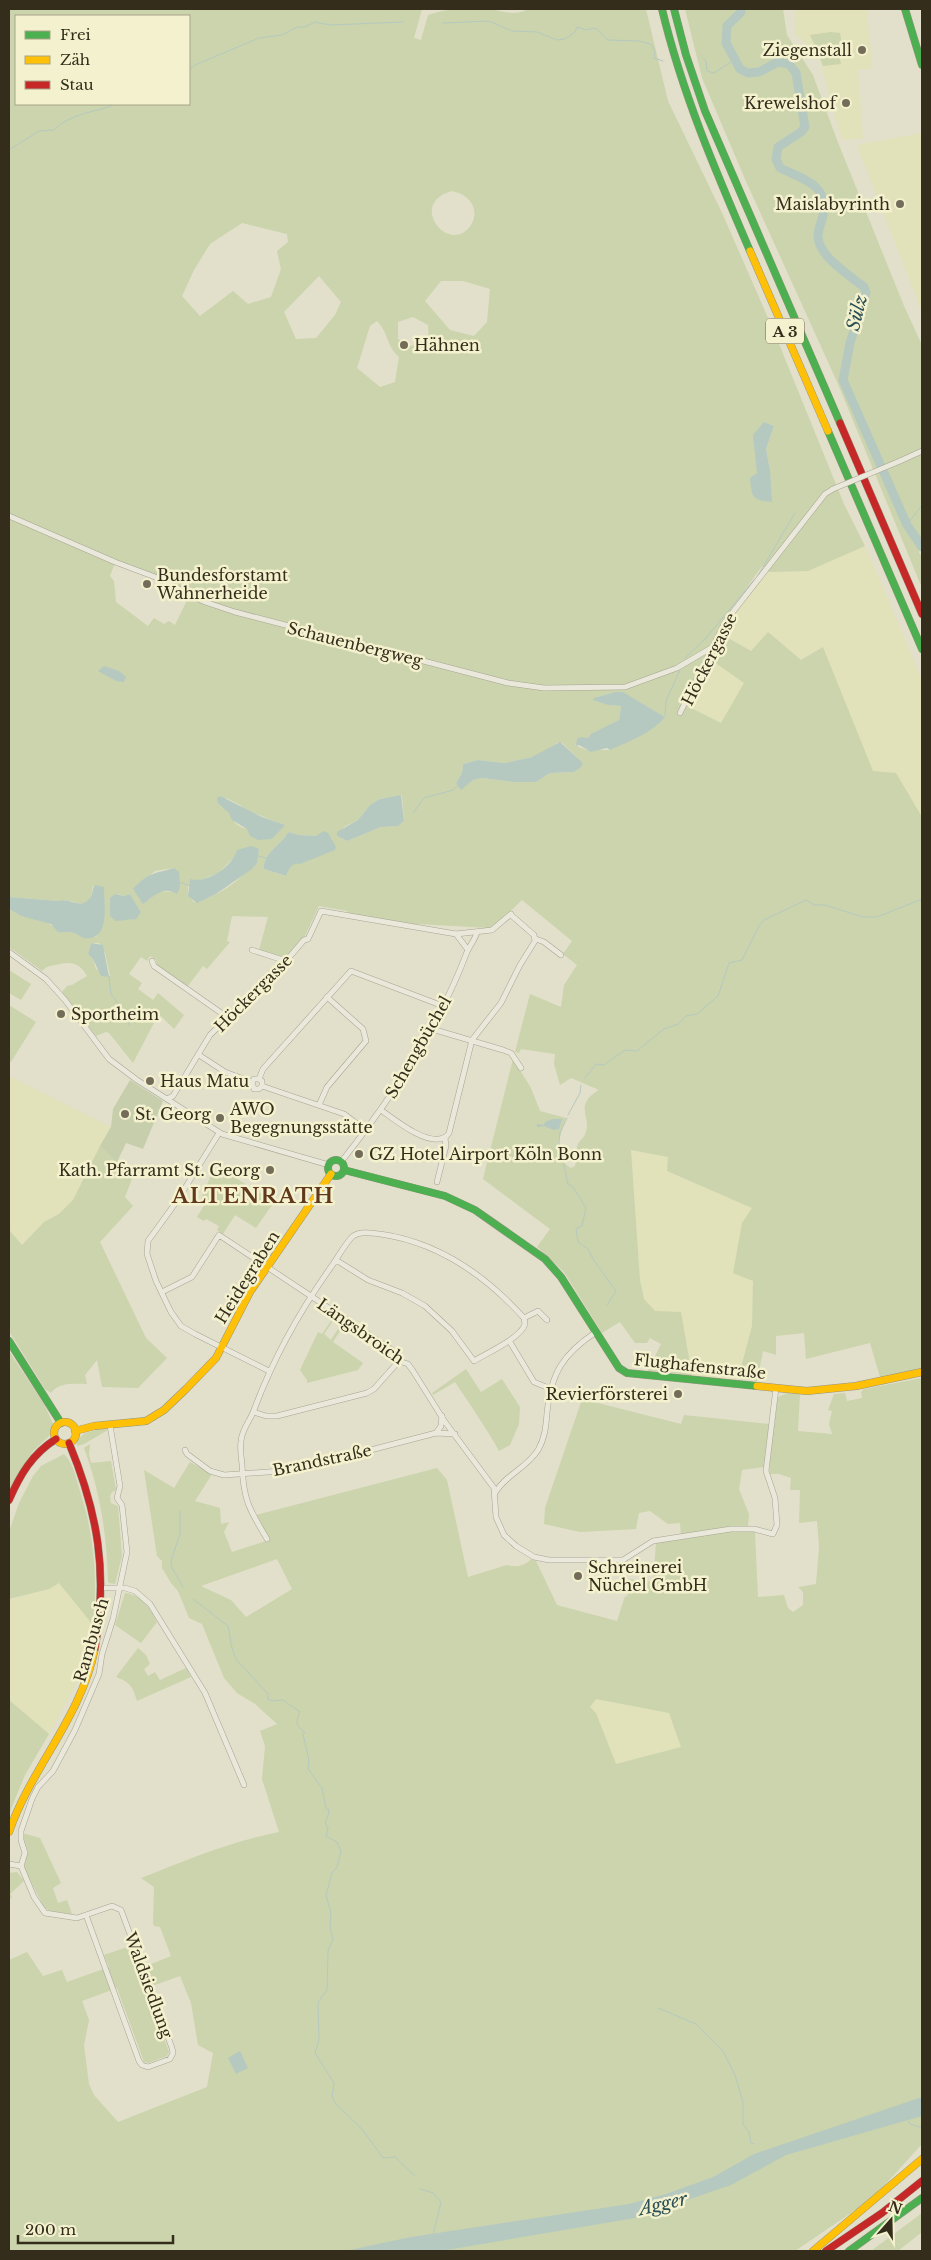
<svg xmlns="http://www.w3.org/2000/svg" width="931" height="2260" font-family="'Libre Baskerville',serif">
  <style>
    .farmland { fill: #e1e1ba }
    .green { fill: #cbd4ac; fill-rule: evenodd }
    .cemetery { fill: #c7ceac }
    .water { fill: #b5c9c0 }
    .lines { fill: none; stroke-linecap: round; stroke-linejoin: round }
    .stream { stroke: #b5c9c0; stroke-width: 1 }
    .river { stroke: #b5c9c0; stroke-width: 9 }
    .street-casing { stroke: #a7a494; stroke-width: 6 }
    .fast-casing { stroke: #979383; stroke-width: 8 }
    .slow-casing { stroke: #979383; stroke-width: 8 }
    .jam-casing { stroke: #979383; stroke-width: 8 }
    .street { stroke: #eae8db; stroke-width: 5 }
    .fast { stroke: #4caf50; stroke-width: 7 }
    .slow { stroke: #ffc107; stroke-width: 7 }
    .jam { stroke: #c62828; stroke-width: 7 }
    .street-bridge-casing { stroke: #a7a494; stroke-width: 6; stroke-linecap: butt }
    .street-bridge { stroke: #eae8db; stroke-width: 5 }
    .poi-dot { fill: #726c59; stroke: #f4f1ce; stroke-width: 2 }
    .labels { text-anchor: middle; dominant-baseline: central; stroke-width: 5; stroke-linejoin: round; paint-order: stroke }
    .shield { fill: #f4f1ce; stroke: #6e6851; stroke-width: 1 }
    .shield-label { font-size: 15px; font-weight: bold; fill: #352d1c }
    .poi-label { font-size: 16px; fill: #352d1c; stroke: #f4f1ce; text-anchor: start }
    .street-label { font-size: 16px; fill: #352d1c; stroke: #f4f1ce }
    .water-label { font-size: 18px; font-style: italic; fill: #2b4f54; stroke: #f4f1ce }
    .district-label { font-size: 21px; font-weight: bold; letter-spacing: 1px; fill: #60381c; stroke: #f4f1ce }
  </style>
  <rect width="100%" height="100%" fill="#e2e0ca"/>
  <g class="farmland">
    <polygon points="795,9 867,9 872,68 858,70 863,138 842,140 818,54 795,34"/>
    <polygon points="922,133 922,312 857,145"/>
    <polygon points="865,546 922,680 922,817 873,771 823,647 801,660 768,632 751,651 721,634 729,619 769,572 808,571"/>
    <polygon points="710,659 745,682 721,723 685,705"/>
    <polygon points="9,1076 111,1127 73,1200 59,1214 44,1222 21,1245 9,1230"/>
    <polygon points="631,1150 668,1157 667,1171 752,1208 733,1272 753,1281 752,1326 738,1379 692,1376 681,1313 655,1311 644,1299 640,1280"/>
    <polygon points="59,1583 93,1625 88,1648 76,1684 49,1734 9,1700 9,1600 49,1589"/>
    <polygon points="596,1699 669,1713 681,1747 616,1764 596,1713 590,1707"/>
  </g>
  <g class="green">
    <path d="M9 9H422L414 38 421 40 428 15C445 9 474 5 491 9 505 12 514 16 529 9H646L668 101 723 215 775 334 844 504 865 546 808 571 769 572 762 566 720 625 685 696V705L721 723 744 683 710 659 721 634 751 651 768 632 801 660 823 647 873 771 896 773 922 817V1369L880 1377 870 1343 806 1359 804 1333 776 1336V1355L763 1351 757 1381 738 1379 752 1326 753 1281 733 1273 742 1223 752 1208 667 1171 668 1157 631 1150 640 1280 644 1299 655 1311 681 1312 692 1376 664 1371 647 1372 661 1344 650 1338 647 1343H635L620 1322 602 1333 564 1272 537 1247 550 1229 483 1179 513 1059 531 1088 540 1111 566 1118C560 1136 550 1156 571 1168L575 1166C577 1159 575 1151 578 1144 580 1140 584 1138 585 1134 593 1117 572 1106 599 1090L571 1078 560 1085 554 1064 555 1054 521 1049 519 1053 515 1052 530 994 561 1007 564 985 577 965 563 954 572 941 522 900 498 923 489 928 418 924 414 926 350 915 347 911 319 906 305 936 287 958 259 950 268 917 232 916 227 941 230 942 207 969 203 966 187 987 157 966 156 960 150 956 147 961 141 957 129 974 142 983 138 989 153 1000 158 993 184 1015 174 1029 161 1016 159 1018 157 1017 133 1063 109 1033 106 1032 96 1036 62 992 67 986 72 985 87 976C81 964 72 961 60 964 52 966 47 965 42 971L9 947V909L21 916 46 921 52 926 76 933 82 937H96C107 920 104 906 104 887L93 886C89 917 75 896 59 901L9 897ZM16 16H189V104H16ZM452 191C468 194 481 208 471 225 450 257 406 203 452 191ZM242 223 287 234 288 242 277 251 281 269 271 297 248 304 233 291 200 316 182 296 194 270 210 244ZM319 276 341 302 335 315 316 338 296 339 284 312ZM441 281H463L490 289 487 322 474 336 450 330 425 301ZM413 317 428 325 429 343 409 346 398 339V322ZM377 321C390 335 385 344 399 357L395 382 380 387 357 368 370 326ZM764 422 774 426 766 449 770 470 750 479 757 473ZM115 563 176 588 189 596 175 625 169 621 164 624 154 618 148 626 116 602 114 581 110 576ZM615 692 633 698 665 717 610 750H586L575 745 619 720 621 706 608 705 597 697ZM557 743H562L583 763 574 772 550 773 536 782H513L482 778 473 780 461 789 456 783 462 773 463 764 478 760 505 763 532 757 543 753ZM402 795 404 821 398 826 381 827 347 841 337 836 344 827 358 820 370 805 380 799ZM226 798 240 805 244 809 284 825C250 829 233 839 226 798ZM288 832 299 835 316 836 327 853C323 854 294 864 292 865 289 868 287 872 285 876L264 869C263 852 281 846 288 832ZM259 849C254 874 216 899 193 902L192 898 188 896V885L218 873 236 856ZM174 868 173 892 159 891 148 901 139 897 134 889 155 871ZM118 894 124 896 130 894 141 912 129 920 123 918ZM91 943H99L105 952 110 976 96 969 93 959 88 954Z"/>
    <polygon points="685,9 783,9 787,35 813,75 837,140 904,306 922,345 922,540 920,539 919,553 922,556 922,588 838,384 745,179 702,78"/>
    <polygon points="831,32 840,33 842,46 816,48 810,35"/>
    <polygon points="838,50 841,64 823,66 818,53"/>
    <polygon points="9,970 31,984 21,1000 9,993"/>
    <polygon points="9,1005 36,1022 11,1062 9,1061"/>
    <path d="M100 1146 133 1176 125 1197 133 1206 100 1242 146 1338 167 1358 138 1388 102 1387 97 1360 85 1375 87 1384C74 1384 59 1382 51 1393L45 1389 9 1331V1230L22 1245 44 1222 59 1214 73 1200Z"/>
    <polygon points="226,1172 274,1202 256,1228 235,1215 223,1234 217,1230 219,1226 206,1219 204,1221 197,1217 205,1204 200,1201 212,1173 222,1179"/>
    <polygon points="335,1315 339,1320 335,1318 324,1334 331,1340 343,1321 346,1322 333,1342 363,1363 358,1370 307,1383 307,1380 300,1370 318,1332 322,1334"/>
    <polygon points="9,1351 44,1404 54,1426 49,1436 32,1452 9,1491"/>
    <path d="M466 1369 481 1392 502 1379 520 1407 519 1424 510 1445 499 1451C486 1427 470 1405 455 1382L433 1395 432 1393Z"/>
    <path d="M922 1378V2144L873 2198 795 2251H9V1960L27 1952 43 1976 62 1970 67 1982 109 1967 104 1955 130 1946 139 1969 171 1956 160 1927 154 1926 153 1923 154 1887 141 1878C186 1860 232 1841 279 1832L262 1779 265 1746 260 1731 277 1724 255 1704 237 1693 224 1678 202 1624 189 1618 178 1591 171 1583 162 1568V1561L157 1556 144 1470 174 1488 190 1462 212 1474 195 1501 220 1508 221 1524 229 1522 224 1532 232 1552 266 1541 256 1515 437 1468 447 1480 468 1577 507 1565C515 1568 525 1566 531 1559L536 1561 557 1605 617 1621 625 1596 627 1597 629 1579 653 1582 656 1543 681 1536 680 1523 668 1524 650 1511 639 1513 636 1529 580 1532 544 1524 545 1508 582 1399 681 1424 684 1415 769 1424 764 1467 742 1470 739 1489 749 1514 748 1525 755 1533 758 1597 784 1595 788 1608 793 1612 803 1605V1592L798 1587 816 1584 819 1547 817 1521 799 1523 800 1490H790L791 1478 779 1474H770L769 1461 778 1397 788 1393 800 1394 798 1431 832 1434 829 1424 832 1411 828 1410 834 1394 845 1393 847 1401 862 1398 861 1392 864 1389ZM277 1559 292 1589 246 1617 231 1600 201 1586ZM596 1699 669 1713 681 1747 616 1764 596 1713 590 1707ZM180 1976 191 2003 198 2045 213 2053 207 2087 118 2122 94 2095 89 2084 84 2045 89 2020 82 2001 117 1988 144 2062 148 2063 167 2056 169 2052 148 1994 152 1986Z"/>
    <polygon points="103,1428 108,1430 84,1444 77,1446 76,1441 85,1433"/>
    <path d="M90 1444 89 1454 91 1463 111 1461 116 1490 112 1492 110 1496 111 1503 118 1506 122 1556 115 1584 109 1583 108 1581C107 1536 100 1490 84 1448Z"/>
    <path d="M64 1454C72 1461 76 1477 79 1488 94 1534 98 1577 93 1625L59 1583 49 1589 9 1599V1532L19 1503 33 1476 41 1466Z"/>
    <path d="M125 1593C142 1595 149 1607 157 1622L141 1643 115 1625Z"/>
    <path d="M138 1648 146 1655 150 1664 144 1669 148 1676 155 1672 160 1680 186 1668 191 1677 137 1701C133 1687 130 1682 116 1677Z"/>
    <polygon points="9,1700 49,1734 25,1775 9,1814"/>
    <polygon points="22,1833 40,1838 61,1883 53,1888 58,1903 67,1900 72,1914 50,1911 44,1907 24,1868 28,1851"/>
    <polygon points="17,1872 24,1881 10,1894 12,1897 9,1900 9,1873"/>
    <polygon points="922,2213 922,2232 898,2251 871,2251"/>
  </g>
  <polygon class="cemetery" points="130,1080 163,1101 143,1149 126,1143 117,1162 100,1146 111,1127 113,1109"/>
  <g class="water">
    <path d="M764 422 774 426 766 449 770 470 772 502C752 500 752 498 750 478L757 473 753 435Z"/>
    <polygon points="104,666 119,671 126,677 124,682 116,681 98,671"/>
    <path d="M615 692H623L665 717C651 734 629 741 610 750L607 748 591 752 579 745 576 746 577 739 580 737 588 738 591 734 619 720 621 706 608 705 593 700 594 698Z"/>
    <polygon points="560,742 583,763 581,767 574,772 550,773 536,782 513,782 482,778 473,780 461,790 456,783 462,773 463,764 478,760 505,763 532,757"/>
    <polygon points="401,795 404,821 398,826 381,827 347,841 337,836 337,832 358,820 370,805 380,799"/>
    <polygon points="220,796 262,817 285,825 272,839 258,840 250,836 247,829 232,820 229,813 218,803 217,798"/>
    <path d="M324 831 328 833 336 847 335 850 300 864C292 863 289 868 286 876L264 869C263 852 281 846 288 832L299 835 316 836Z"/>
    <path d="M251 846 259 849 257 863 252 869 216 894 197 903 188 896 190 879C207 884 233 866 237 850Z"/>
    <path d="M174 868 179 872 180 887 177 894C162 885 155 896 143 904L133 889C149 872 154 874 174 868Z"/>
    <path d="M95 885 104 887C104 903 111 942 84 938 80 937 78 934 74 933 69 931 64 933 58 932L51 924 21 916 9 909V897L59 901C70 897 80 910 89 899 93 895 92 889 95 885Z"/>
    <polygon points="115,894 124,896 130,894 141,912 136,919 116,921 110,916 110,898"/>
    <polygon points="91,943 103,945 109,977 101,976 93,959 88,954"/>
    <polygon points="553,1119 562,1119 559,1129 554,1130 544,1126 537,1127 537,1124 544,1125 545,1122"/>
    <polygon points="240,2051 248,2068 236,2074 228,2058"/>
    <polygon points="922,2097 922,2116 786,2155 731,2185 635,2218 441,2251 345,2251 411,2237 629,2204 666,2194 713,2177 754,2154"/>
  </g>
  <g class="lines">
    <g class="stream">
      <polyline points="443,23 489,21 512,31 537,32 557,40 565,39 575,32 577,27 586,30 595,28 608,40 638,41 651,44 655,52 654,58 663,61"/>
      <polyline points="703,58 706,61 707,71 714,73 734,60"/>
      <polyline points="189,70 195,65 259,38 282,35 297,27 305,27 315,22 330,25 403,22"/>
      <path d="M9 150 39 131 54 130C68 114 97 112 116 104"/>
      <polyline points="907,525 922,505"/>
      <polyline points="757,577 795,513"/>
      <polyline points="685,658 706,638 754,580"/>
      <polyline points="665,716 666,701 680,670"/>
      <polyline points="413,813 424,798 453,790 457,786"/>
      <polyline points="258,856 266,858"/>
      <polyline points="179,882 190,886"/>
      <polyline points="109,977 111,994 120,1006 129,1025"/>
      <polyline points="584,1079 596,1064 604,1065 625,1050 637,1051 664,1029 678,1024 686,1016 697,1014 718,996 729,963 742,960 759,926 764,920 806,900 814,905 825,905 863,917 877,917 922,899"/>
      <polyline points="568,1115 580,1093 581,1085"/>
      <polyline points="567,1118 560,1133 559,1143 568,1184 573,1187 586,1208 582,1226 576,1229 578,1242 588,1249 593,1259 616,1291 607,1305"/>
      <polyline points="180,1511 180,1534 171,1561 172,1568 183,1587"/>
      <path d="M193 1599 228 1626 232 1648 236 1659 268 1694V1699L272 1701 283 1700 300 1712C295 1723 296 1724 305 1733L303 1734 309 1760 308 1769 322 1788 326 1808 329 1810 328 1816 325 1822 328 1828 326 1836 337 1842 341 1851 337 1867 332 1873 326 1895 331 1913 330 1927 333 1939 328 1951 327 1990 318 2002 319 2040 315 2053 334 2083 332 2097 336 2104 362 2129 383 2158 395 2157 415 2176"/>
      <polyline points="658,2008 696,2024 723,2051 735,2075 743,2102 743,2124 749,2132 751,2143 754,2144"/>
      <polyline points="908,2121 910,2124 922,2128"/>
      <polyline points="420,2189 433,2193 441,2202 433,2235"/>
    </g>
    <path class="river" d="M741 9V12L727 26 726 43 740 69 748 73 759 72 778 62 789 64 796 73 805 127 801 132 778 147 776 159 780 168C799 177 826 184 824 209 824 218 818 227 818 236 818 256 849 275 864 287L866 293 850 343 843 380 907 525 922 547"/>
    <g class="street-casing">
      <g id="street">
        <polyline points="900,461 922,451"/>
        <polyline points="9,516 115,562 155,577 205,602 235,612 508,683 544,688 625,687 677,668 711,648"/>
        <polyline points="680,713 725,622 825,494 833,489"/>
        <polyline points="456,934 468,950"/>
        <polyline points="536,939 544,942 561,955"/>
        <polyline points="252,950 286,961"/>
        <polyline points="9,952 46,979 65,1000 109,1059 137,1080 222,1134 329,1165"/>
        <polyline points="152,961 154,966 227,1017"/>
        <polyline points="432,1029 503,1050 511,1053 521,1068"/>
        <polyline points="199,1055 225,1072 252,1082 254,1079 259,1079 262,1081 262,1086 259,1089 254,1089 252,1082"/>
        <polyline points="259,1079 263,1069 351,971 443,1006"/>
        <polyline points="262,1086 344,1114 365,1130"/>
        <polyline points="167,1099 173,1096 210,1035 286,961 304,940 308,939 321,911 456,934 492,930 511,914"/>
        <polyline points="319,1105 327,1087 366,1041 363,1029 327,997"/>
        <path d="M381 1110C395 1120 428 1147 445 1137"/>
        <polyline points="219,1133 177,1201 148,1241 147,1254 156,1281 171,1312 181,1326 195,1334 269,1371"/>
        <path d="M341 1162C392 1098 438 1029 467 952 470 945 475 940 477 932"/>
        <polyline points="437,1182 446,1146 445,1138 449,1133 472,1040 501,1003 520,965 535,941 534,935 511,915"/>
        <polyline points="162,1292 192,1277 219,1235 395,1352 399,1361 408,1364 413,1371 445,1422 494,1488 496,1517 504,1535 516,1546 534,1557 549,1560 623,1560 653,1541 731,1529 754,1529 773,1534 777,1525 775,1498 766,1471 776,1388"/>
        <polyline points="524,1318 538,1311 547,1320"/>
        <polyline points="510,1342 534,1382 551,1389"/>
        <polyline points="254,1412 266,1416 277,1416 367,1393 374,1389 399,1361"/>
        <polyline points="436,1433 441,1426 442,1416"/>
        <polyline points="185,1450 187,1454 210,1471 224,1475 281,1471 313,1465 436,1433 455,1434"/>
        <path d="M495 1493C505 1475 527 1468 538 1450 545 1438 546 1426 547 1413 551 1373 563 1354 596 1332"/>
        <path d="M267 1539C249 1509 243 1499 242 1464 241 1457 240 1449 241 1441 242 1429 250 1421 254 1410 273 1359 299 1312 331 1267 339 1256 344 1245 353 1236 361 1231 371 1233 380 1234 438 1242 486 1276 524 1318L525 1324C521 1338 487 1353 474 1361L452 1331 425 1306 402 1293 368 1280 336 1260"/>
        <polyline points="102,1588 125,1588 135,1591 150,1604 205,1693 244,1785"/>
        <polyline points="9,1864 21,1866"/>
        <polyline points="21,1866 34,1897 45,1913 77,1918 112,1906 121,1910 172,2048 173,2053 170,2059 148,2067 142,2065 139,2061 86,1915"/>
        <polyline points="21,1866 25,1853 21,1840 21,1831 32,1799 38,1787 53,1771 75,1730 99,1674 102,1654 113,1619 127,1552 122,1505 117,1498 120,1486 110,1425"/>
      </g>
    </g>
    <g class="fast-casing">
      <g id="fast">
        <path d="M662 9C682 93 716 172 750 251"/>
        <polyline points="674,9 686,55 705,111 840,423"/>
        <polyline points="905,9 922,65"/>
        <polyline points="828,431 922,649"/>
        <circle cx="336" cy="1168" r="8"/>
        <polyline points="344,1170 445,1196 475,1210 545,1259 561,1277 619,1368 627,1373 757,1386"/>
        <polyline points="9,1341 61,1423"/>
        <polyline points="849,2251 922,2198"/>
      </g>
    </g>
    <g class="slow-casing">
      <g id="slow">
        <polyline points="750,251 828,431"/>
        <polyline points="757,1386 807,1391 856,1386 922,1372"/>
        <circle cx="65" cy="1433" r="11"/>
        <polyline points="75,1431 94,1426 146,1421 164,1410 186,1389 216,1358 250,1292 331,1174"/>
        <path d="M9 1832C31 1768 82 1716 95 1648"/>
        <polyline points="813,2251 922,2159"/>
      </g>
    </g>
    <g class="jam-casing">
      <g id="jam">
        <polyline points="840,423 922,614"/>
        <path d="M69 1443C98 1513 108 1572 95 1648"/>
        <path d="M9 1500C20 1475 32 1454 56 1439"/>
        <polyline points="826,2251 882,2213 922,2181"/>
      </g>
    </g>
    <use href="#street" class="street"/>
    <use href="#fast" class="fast"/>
    <use href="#slow" class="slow"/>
    <use href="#jam" class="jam"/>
    <g class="street-bridge-casing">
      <polyline id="street-bridge" points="833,489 900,461"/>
    </g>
    <use href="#street-bridge" class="street-bridge"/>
  </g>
  <g class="poi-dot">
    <circle cx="862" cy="50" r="5"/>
    <circle cx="846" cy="103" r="5"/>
    <circle cx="900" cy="204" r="5"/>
    <circle cx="404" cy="345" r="5"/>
    <circle cx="147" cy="584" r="5"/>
    <circle cx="61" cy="1014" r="5"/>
    <circle cx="150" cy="1081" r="5"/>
    <circle cx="125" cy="1114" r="5"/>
    <circle cx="220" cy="1118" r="5"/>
    <circle cx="359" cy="1154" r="5"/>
    <circle cx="270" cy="1170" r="5"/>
    <circle cx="678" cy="1394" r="5"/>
    <circle cx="578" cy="1576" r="5"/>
  </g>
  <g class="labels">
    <rect class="shield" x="766" y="318.5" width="38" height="25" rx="4"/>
    <g class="shield-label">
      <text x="785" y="331">A 3</text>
    </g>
    <g class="poi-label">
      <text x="852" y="50" text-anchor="end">Ziegenstall</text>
      <text x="836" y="103" text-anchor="end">Krewelshof</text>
      <text x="890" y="204" text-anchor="end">Maislabyrinth</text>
      <text x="414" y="345">Hähnen</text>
      <text x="157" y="575">Bundesforstamt<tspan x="157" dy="18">Wahnerheide</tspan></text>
      <text x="71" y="1014">Sportheim</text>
      <text x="160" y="1081">Haus Matu</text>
      <text x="230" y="1109">AWO<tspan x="230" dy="18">Begegnungsstätte</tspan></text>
      <text x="135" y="1114">St. Georg</text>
      <text x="369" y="1154">GZ Hotel Airport Köln Bonn</text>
      <text x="260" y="1170" text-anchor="end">Kath. Pfarramt St. Georg</text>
      <text x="668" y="1394" text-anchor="end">Revierförsterei</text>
      <text x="588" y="1567">Schreinerei<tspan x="588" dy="18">Nüchel GmbH</tspan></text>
    </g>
    <g class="street-label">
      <text transform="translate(355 644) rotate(14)">Schauenbergweg</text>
      <text transform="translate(709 659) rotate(-63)">Höckergasse</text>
      <text transform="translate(253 993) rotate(-45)">Höckergasse</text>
      <text transform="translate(418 1047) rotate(-60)">Schengbüchel</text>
      <text transform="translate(247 1277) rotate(-58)">Heidegraben</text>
      <text transform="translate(361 1331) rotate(35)">Längsbroich</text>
      <text transform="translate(700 1366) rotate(6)">Flughafenstraße</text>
      <text transform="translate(322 1460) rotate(-12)">Brandstraße</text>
      <text transform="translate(91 1640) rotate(-74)">Rambusch</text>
      <text transform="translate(149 1985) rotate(70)">Waldsiedlung</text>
    </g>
    <g class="water-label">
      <text transform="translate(857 313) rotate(-76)">Sülz</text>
      <text transform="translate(663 2204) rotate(-13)">Agger</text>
    </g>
    <g class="district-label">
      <text x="253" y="1196">ALTENRATH</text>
    </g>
  </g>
  <rect width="931" height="2260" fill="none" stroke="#352d1c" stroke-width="20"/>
  <rect x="15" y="15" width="175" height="90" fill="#f4f1ce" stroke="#a8a387"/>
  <rect x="25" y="31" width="25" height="8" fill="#4caf50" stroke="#a8a387"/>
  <text x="60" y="40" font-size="15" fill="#352d1c">Frei</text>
  <rect x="25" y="56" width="25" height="8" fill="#ffc107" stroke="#a8a387"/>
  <text x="60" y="65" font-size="15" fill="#352d1c">Zäh</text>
  <rect x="25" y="81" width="25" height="8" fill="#c62828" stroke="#a8a387"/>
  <text x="60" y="90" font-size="15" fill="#352d1c">Stau</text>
  <g transform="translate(891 2220) rotate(20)" stroke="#f4f1ce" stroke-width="4" paint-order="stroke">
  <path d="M0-4L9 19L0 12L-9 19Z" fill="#352d1c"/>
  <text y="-8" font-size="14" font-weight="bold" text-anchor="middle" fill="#352d1c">N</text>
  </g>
  <path d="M18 2235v8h155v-8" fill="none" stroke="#352d1c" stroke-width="2.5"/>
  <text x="25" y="2235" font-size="15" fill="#352d1c" stroke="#f4f1ce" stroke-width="4" paint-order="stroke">200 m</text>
</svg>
